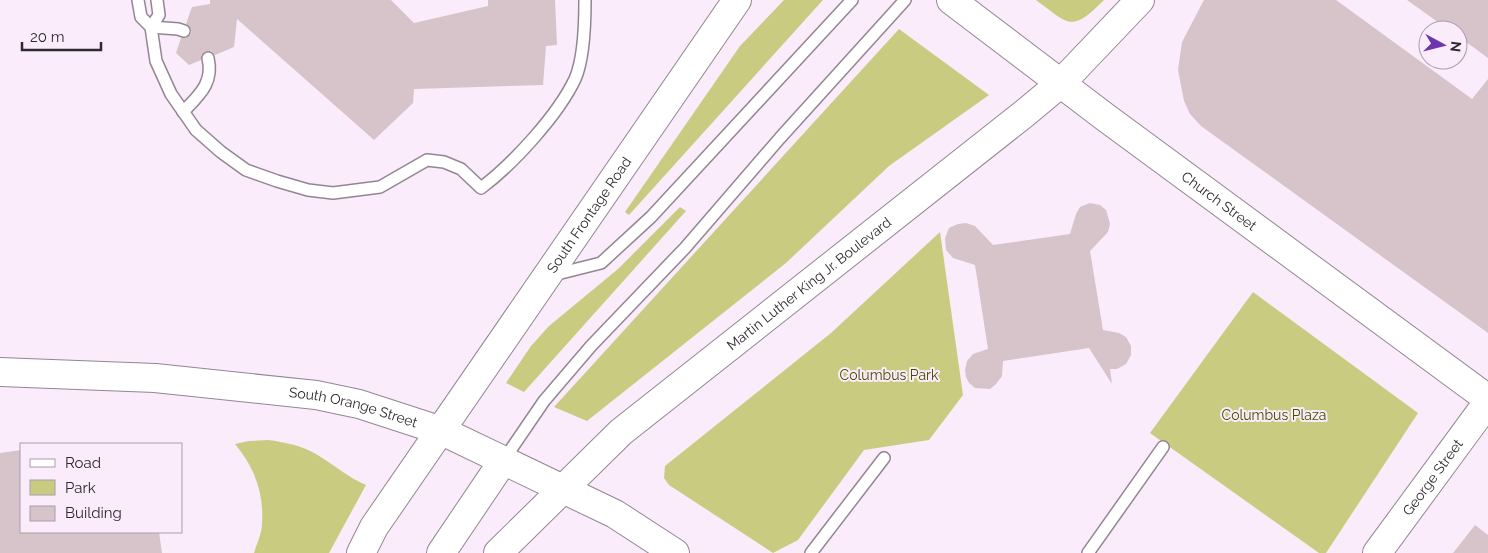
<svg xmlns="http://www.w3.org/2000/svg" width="1488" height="553" font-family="Raleway,sans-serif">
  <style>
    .green { fill: #c9cc80 }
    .building { fill: #d7c3ca }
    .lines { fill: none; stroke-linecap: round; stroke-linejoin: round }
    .lane-casing { stroke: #938693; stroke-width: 14 }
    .secondary-casing { stroke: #938693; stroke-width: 30 }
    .primary-casing { stroke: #938693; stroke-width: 30 }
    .highway-casing { stroke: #938693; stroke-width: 30 }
    .lane { stroke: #fff; stroke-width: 11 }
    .secondary { stroke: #fff; stroke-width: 28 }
    .primary { stroke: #fff; stroke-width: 28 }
    .highway { stroke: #fff; stroke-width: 28 }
    .labels { text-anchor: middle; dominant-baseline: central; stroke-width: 4; stroke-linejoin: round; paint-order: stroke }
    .street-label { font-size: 14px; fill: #2e292e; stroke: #faecfb }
    .park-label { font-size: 14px; fill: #4a4a01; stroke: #faecfb }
  </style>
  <rect width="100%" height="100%" fill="#faecfb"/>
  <g class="green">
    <polygon points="784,0 823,0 629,215 625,212 740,46"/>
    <path d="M1036 0H1104C1071 33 1070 25 1036 0Z"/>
    <polygon points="899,29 989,95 889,166 786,263 587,421 554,407"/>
    <polygon points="680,207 686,211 524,392 506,383 531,346 549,326 618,269"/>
    <polygon points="940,232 963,395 929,440 864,450 798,540 773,553 669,485 664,478 665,466 831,333"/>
    <polygon points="1253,292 1418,413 1326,553 1319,553 1150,433"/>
    <path d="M268 440C284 442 303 446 316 454 333 464 347 477 366 485L329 553H254C257 543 262 533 262 523 264 492 254 467 235 444L249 441Z"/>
  </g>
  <g class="building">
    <polygon points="210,0 391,0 414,23 488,6 488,0 555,0 557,45 546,46 543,85 414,89 413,103 374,140 237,19 234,47 215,55 211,51 206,51 201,55 201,60 189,65 176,53 181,38 186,38 191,34 191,29 186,24 192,7 210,4"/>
    <polygon points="1204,0 1336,0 1472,99 1488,79 1488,333 1201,126 1190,114 1184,101 1178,70 1182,42"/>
    <polygon points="1407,0 1488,0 1488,58 1458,36 1458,30 1449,30"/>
    <polygon points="1090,203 1100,205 1106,210 1110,224 1108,232 1090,251 1103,330 1119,333 1126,337 1131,346 1131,355 1126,364 1117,369 1110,369 1112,384 1089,348 1003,361 1002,376 996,384 990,389 975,388 969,383 966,377 965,370 967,361 973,354 988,349 975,265 953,258 946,250 945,238 949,228 958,224 966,223 975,226 993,245 1070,234 1076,214 1080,207"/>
    <polygon points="21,450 21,532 159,532 162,553 0,553 0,453"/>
    <polygon points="1475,525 1488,535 1488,553 1453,553"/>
  </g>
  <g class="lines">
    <g class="lane-casing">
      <g id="lane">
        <path d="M138 0 141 17 151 27 156 61 171 94 196 130 221 152 246 170 277 181 308 190 333 193 380 187 427 160 444 162 461 169 481 188C513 164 558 115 575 79 584 59 585 22 585 0"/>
        <polyline points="151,27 178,29 184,31"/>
        <polyline points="151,27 159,15 157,0"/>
        <path d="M183 112C199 95 214 83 208 58"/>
        <polyline points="553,275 601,263 651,217 852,0"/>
        <polyline points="503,461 544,401 591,346 685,248 780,138 905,0"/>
        <polyline points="811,553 884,458"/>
        <polyline points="1088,553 1163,447"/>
      </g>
    </g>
    <g class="secondary-casing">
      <g id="secondary">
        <path id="s1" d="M0 372 155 378 316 395 359 404 442 431 615 514 675 553"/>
        <path id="s2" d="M1377 553 1488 402"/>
      </g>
    </g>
    <g class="primary-casing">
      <g id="primary">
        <path id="s3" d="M951 0 1105 117 1488 399"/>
      </g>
    </g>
    <g class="highway-casing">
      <g id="highway">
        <path id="s4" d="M361 553 374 527 737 0"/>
        <polyline points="441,553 503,461"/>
        <path id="s5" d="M498 553 621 432 1025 113 1061 83 1140 0"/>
      </g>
    </g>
    <use href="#lane" class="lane"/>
    <use href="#secondary" class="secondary"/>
    <use href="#primary" class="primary"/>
    <use href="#highway" class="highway"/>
  </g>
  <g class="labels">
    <g class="street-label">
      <text stroke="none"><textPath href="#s3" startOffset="335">Church Street</textPath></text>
      <text stroke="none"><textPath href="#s4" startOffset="408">South Frontage Road</textPath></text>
      <text stroke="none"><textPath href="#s5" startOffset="412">Martin Luther King Jr. Boulevard</textPath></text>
      <text stroke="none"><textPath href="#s1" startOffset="356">South Orange Street</textPath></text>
      <text stroke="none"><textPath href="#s2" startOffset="94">George Street</textPath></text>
    </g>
    <g class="park-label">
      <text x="889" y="375">Columbus Park</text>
      <text x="1274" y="415">Columbus Plaza</text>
    </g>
  </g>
  <rect x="20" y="443" width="162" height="90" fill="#faecfb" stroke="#a89ea9"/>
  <rect x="30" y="459" width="25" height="8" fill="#ffffff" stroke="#a89ea9"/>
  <text x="65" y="468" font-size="15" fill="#2e292e">Road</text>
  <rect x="30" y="480" width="25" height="15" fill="#c9cc80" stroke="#a89ea9"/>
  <text x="65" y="493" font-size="15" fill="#2e292e">Park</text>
  <rect x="30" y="506" width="25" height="15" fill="#d7c3ca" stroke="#a89ea9"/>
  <text x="65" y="518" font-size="15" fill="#2e292e">Building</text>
  <g transform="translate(1443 45) rotate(97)"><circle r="24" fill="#faecfb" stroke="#a89ea9"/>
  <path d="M0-4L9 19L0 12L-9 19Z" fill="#6e36ad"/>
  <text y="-8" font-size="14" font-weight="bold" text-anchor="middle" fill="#2e292e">N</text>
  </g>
  <path d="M22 42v8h79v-8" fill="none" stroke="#2e292e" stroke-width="2.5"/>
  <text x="30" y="42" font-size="15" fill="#2e292e" stroke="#faecfb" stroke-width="4" paint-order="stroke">20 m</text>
</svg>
